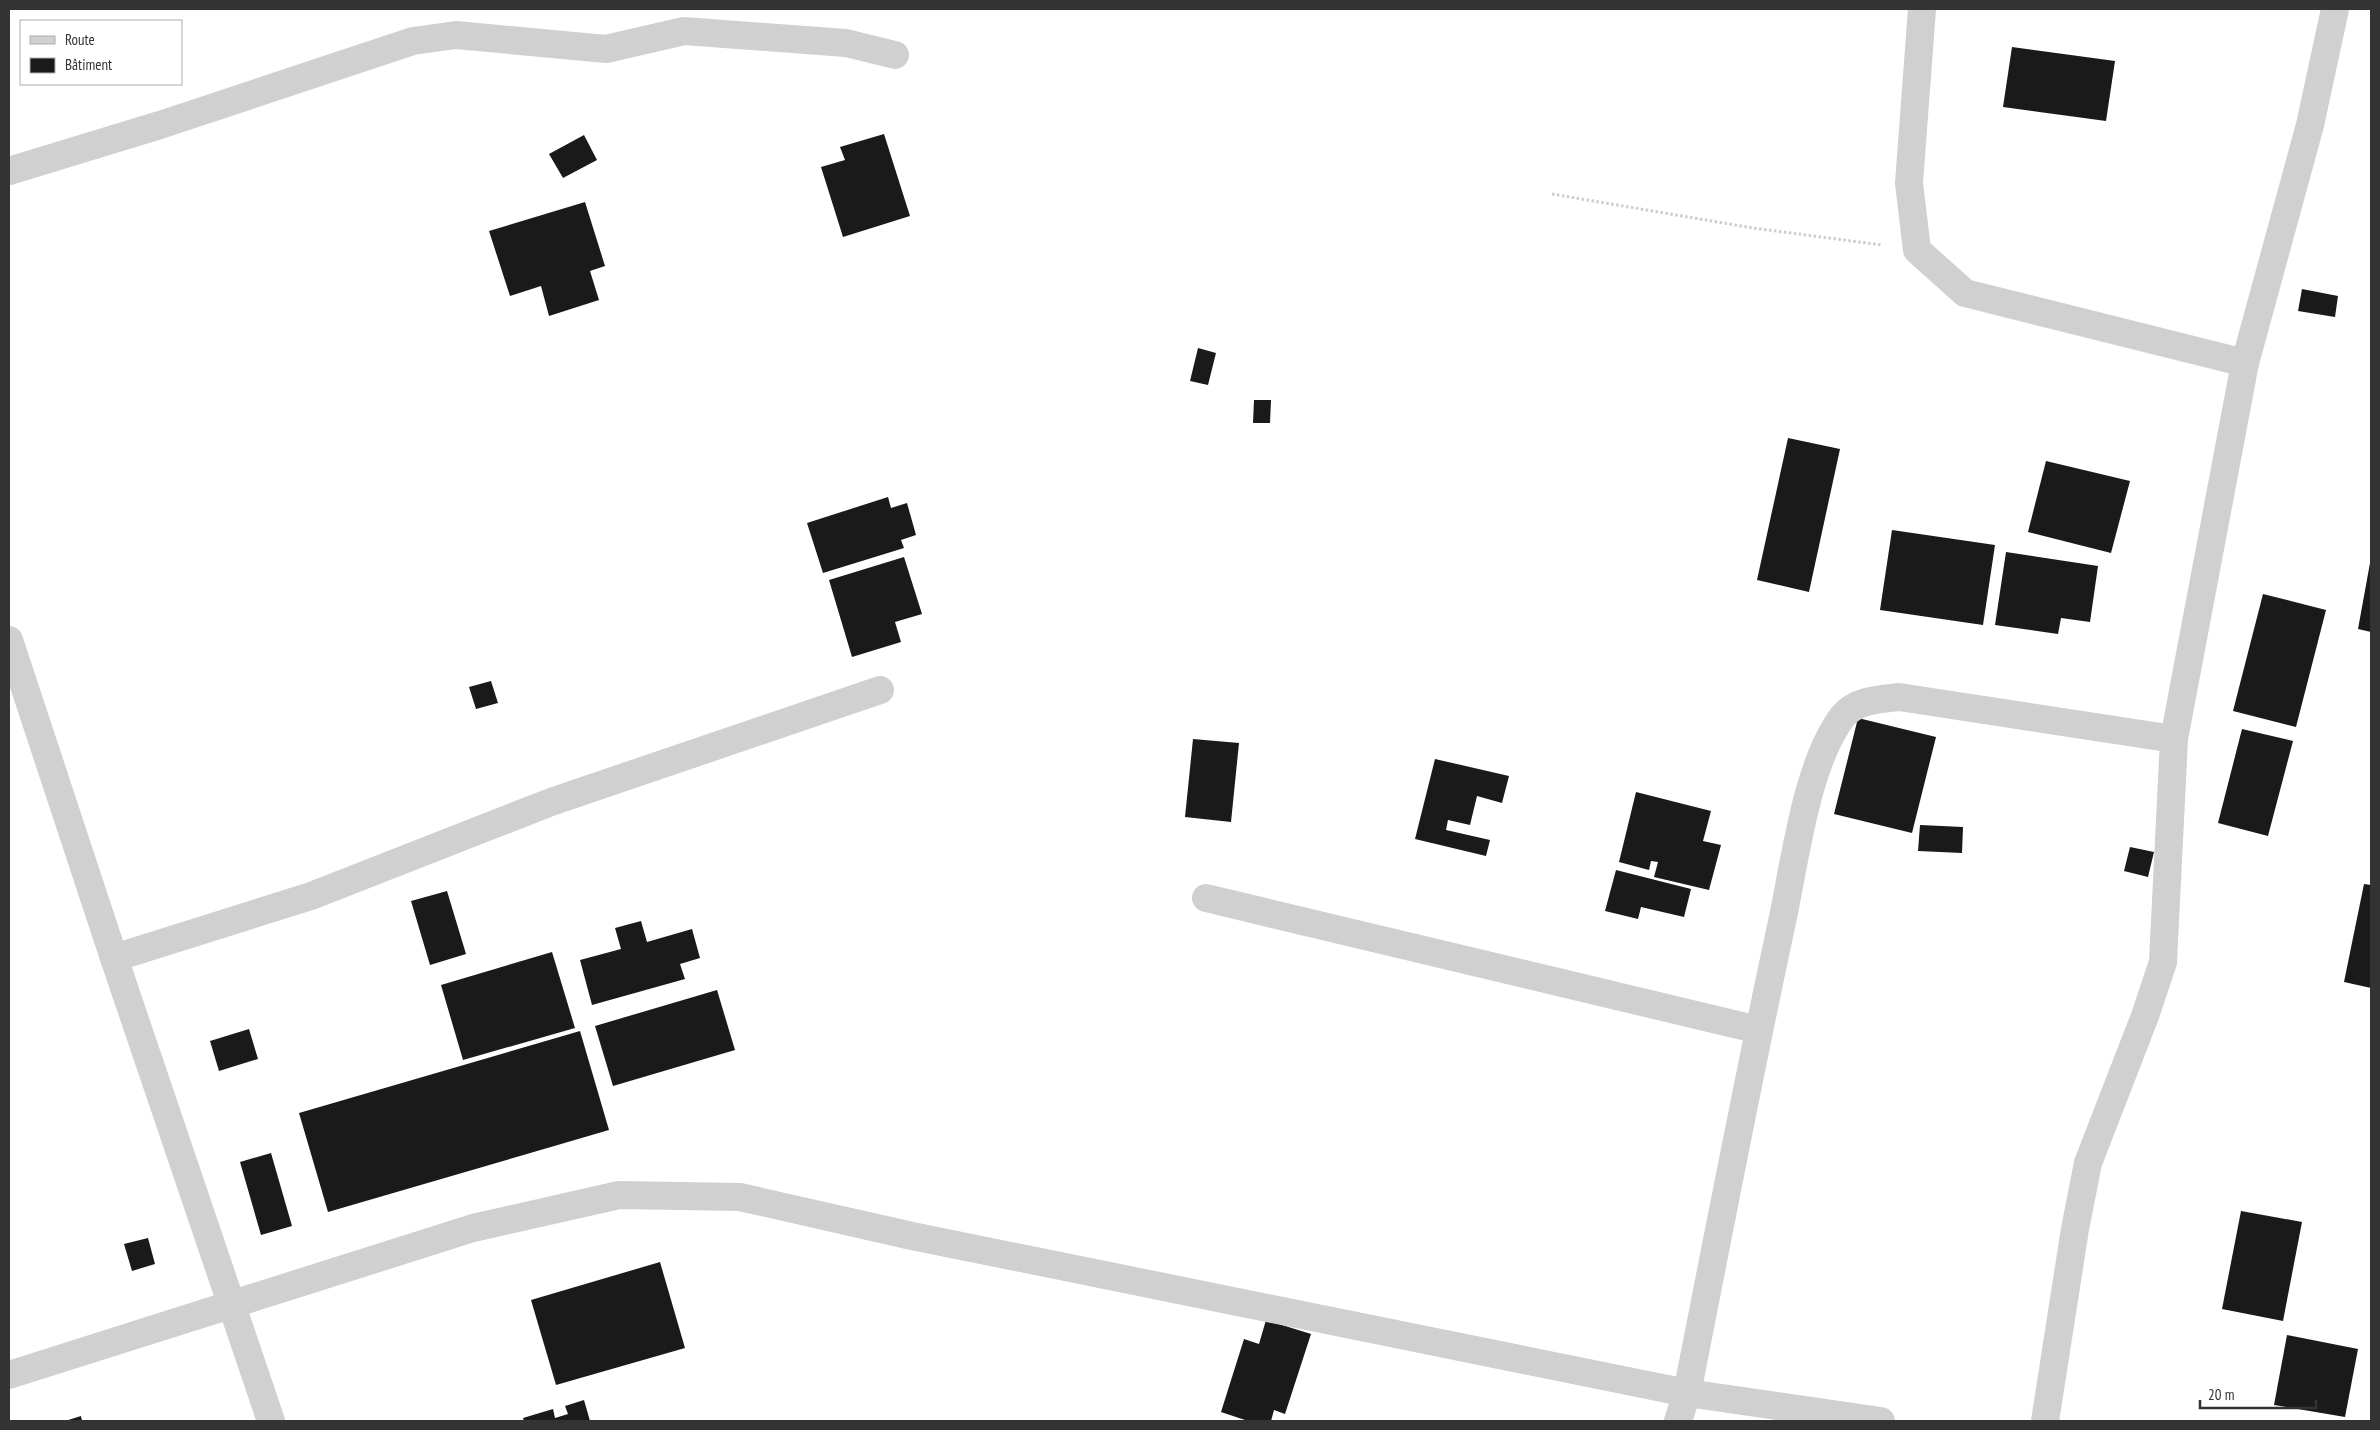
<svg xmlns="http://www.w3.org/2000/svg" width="2380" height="1430" font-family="'PT Sans Narrow',sans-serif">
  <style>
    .building { fill: #1a1a1a }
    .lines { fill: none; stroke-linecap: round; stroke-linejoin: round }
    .path { stroke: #cdcdcd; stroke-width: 3; stroke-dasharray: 2.5 2.5; stroke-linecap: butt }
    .street { stroke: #d0d0d0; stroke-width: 28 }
  </style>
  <rect width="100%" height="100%" fill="#fff"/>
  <g class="building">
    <polygon points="2012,47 2115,61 2106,121 2003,107"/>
    <polygon points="884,134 910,216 843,237 821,167 845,160 840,147"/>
    <polygon points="584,135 597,160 563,178 549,154"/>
    <polygon points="585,202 605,266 590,271 599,300 549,316 541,286 510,296 489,231"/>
    <polygon points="2302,289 2338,296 2335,317 2298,311"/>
    <polygon points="1198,348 1216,353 1208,385 1190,381"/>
    <polygon points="1254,400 1271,400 1270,423 1253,423"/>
    <polygon points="1788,438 1840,449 1809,592 1757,580"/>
    <polygon points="2046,461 2130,481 2111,553 2028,532"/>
    <polygon points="888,497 891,508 907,503 916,535 901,540 904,548 823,573 807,523"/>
    <polygon points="1892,530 1995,545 1983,625 1880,610"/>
    <polygon points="2006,552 2098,566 2090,622 2061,618 2058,634 1995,625"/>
    <polygon points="904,557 922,614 895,622 901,642 852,657 829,580"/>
    <polygon points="2370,563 2371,563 2371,632 2358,629"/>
    <polygon points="2263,594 2326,610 2296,727 2233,711"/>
    <polygon points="491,681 498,703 476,709 469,687"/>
    <polygon points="1858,718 1936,737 1912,833 1834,814"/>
    <polygon points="2242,729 2293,741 2268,836 2218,823"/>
    <polygon points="1193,739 1239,743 1231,822 1185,817"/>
    <polygon points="1435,759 1509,776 1502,803 1477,796 1470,825 1448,820 1446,830 1490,840 1486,856 1415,839"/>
    <polygon points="1636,792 1711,811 1703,841 1721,845 1709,890 1654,877 1658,862 1651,861 1649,870 1619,862"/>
    <polygon points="1920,825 1963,827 1962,853 1918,851"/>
    <polygon points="2130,847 2154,852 2148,877 2124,871"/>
    <polygon points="1616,870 1691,889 1684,917 1641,907 1638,919 1605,911"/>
    <polygon points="2364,884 2371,885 2371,988 2344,982"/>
    <polygon points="447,891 466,954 430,965 411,901"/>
    <polygon points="641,921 647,942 692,929 700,958 680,964 685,979 592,1005 580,960 621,949 615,928"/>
    <polygon points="552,952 575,1028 463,1060 441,985"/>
    <polygon points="717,990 735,1050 613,1086 595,1026"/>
    <polygon points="249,1029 258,1059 219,1071 210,1041"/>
    <polygon points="580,1031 609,1130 328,1212 299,1113"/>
    <polygon points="271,1153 292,1226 261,1235 240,1162"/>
    <polygon points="2241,1211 2302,1222 2283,1321 2222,1309"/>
    <polygon points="148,1238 155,1264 132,1271 124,1244"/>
    <polygon points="660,1262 685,1348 556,1385 531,1300"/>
    <polygon points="1266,1320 1311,1334 1285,1414 1274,1410 1271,1421 1248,1421 1221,1412 1244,1339 1259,1344"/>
    <polygon points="2287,1335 2358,1349 2345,1417 2274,1405"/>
    <polygon points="584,1400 590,1421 524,1421 523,1418 553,1409 555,1418 568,1414 565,1406"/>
    <polygon points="81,1416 82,1421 65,1421"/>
  </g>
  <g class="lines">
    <polyline class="path" points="1552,194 1753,228 1882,245"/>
    <g class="street">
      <polyline points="1922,9 1909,183 1917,250 1965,293 2245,363"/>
      <polyline points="9,171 160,125 413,41 456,35 606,49 684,31 846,43 895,55"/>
      <polyline points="9,640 114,958 271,1421"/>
      <polyline points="1206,898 1759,1030"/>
      <polyline points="114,958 311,896 551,802 880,690"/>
      <polyline points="9,1375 473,1228 619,1195 740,1197 912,1236 1687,1393 1881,1421"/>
      <path d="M1678 1421 1687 1393C1718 1236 1748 1079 1782 922 1795 862 1806 764 1843 716 1856 700 1881 699 1899 697L2174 739"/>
      <polyline points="2045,1421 2075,1229 2088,1163 2145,1016 2163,962 2174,739 2245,363 2310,125 2335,9"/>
    </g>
  </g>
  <rect width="2380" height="1430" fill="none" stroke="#333333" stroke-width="20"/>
  <rect x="20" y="20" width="162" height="65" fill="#ffffff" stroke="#adadad"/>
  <rect x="30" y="36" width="25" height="8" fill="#d0d0d0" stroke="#adadad"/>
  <text x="65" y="45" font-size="15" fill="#333333">Route</text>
  <rect x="30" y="58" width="25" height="15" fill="#1a1a1a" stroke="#adadad"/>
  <text x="65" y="70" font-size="15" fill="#333333">Bâtiment</text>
  <path d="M2200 1400v8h116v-8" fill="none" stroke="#333333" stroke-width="2.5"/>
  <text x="2208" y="1400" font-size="15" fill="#333333" stroke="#ffffff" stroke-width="4" paint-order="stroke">20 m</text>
</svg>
